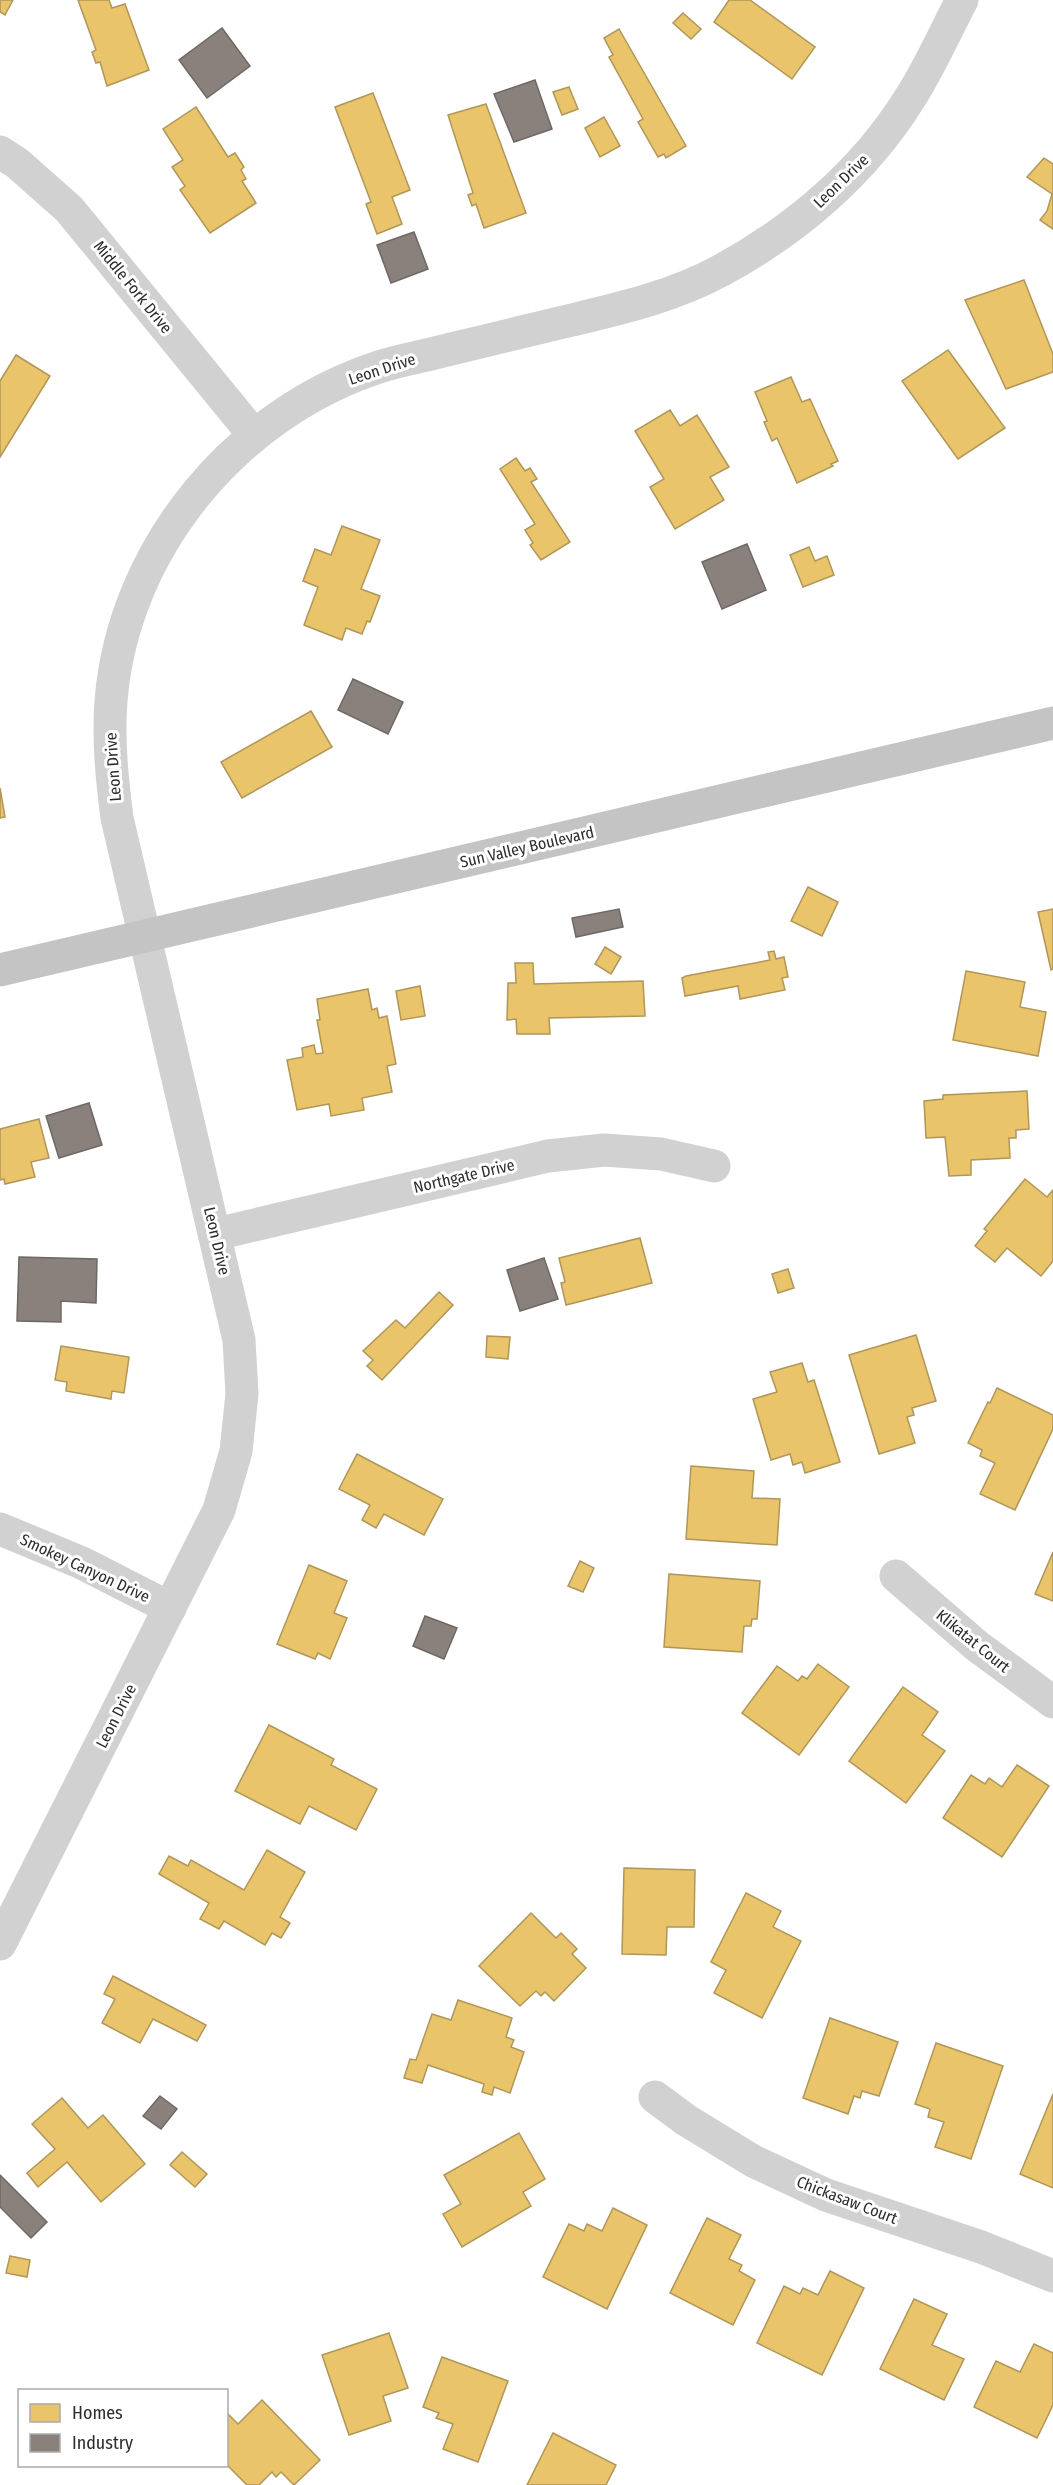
<svg xmlns="http://www.w3.org/2000/svg" width="1053" height="2485" font-family="'Fira Sans Condensed',sans-serif">
  <style>
    .homes { fill: #e9c46a; stroke: #b09657; stroke-width: 1.5 }
    .industry { fill: #8a817c; stroke: #6e6864; stroke-width: 1.5 }
    .lines { fill: none; stroke-linecap: round; stroke-linejoin: round }
    .minor { stroke: #d1d1d1; stroke-width: 33 }
    .major { stroke: #c4c4c4; stroke-width: 33 }
    .labels { text-anchor: middle; dominant-baseline: central; stroke-width: 6; stroke-linejoin: round; paint-order: stroke }
    .street-label { font-size: 16px; fill: #2c2c2c; stroke: #fff }
  </style>
  <rect width="100%" height="100%" fill="#fff"/>
  <g class="homes">
    <polygon points="0,0 13,0 5,15 0,12"/>
    <polygon points="78,0 109,0 112,8 125,4 149,70 107,86 100,62 96,63 92,52 96,50"/>
    <polygon points="729,0 750,0 815,47 792,79 714,22"/>
    <polygon points="683,13 701,29 691,39 673,23"/>
    <polygon points="619,29 686,146 666,158 664,154 658,157 638,122 643,119 609,57 613,55 604,38"/>
    <polygon points="569,87 578,109 562,115 553,92"/>
    <polygon points="373,93 410,190 392,197 402,224 377,234 366,204 371,202 335,107"/>
    <polygon points="486,104 526,213 484,228 476,204 472,206 468,195 473,193 448,115"/>
    <polygon points="196,107 228,157 235,153 244,167 241,170 246,179 242,181 256,203 210,233 180,190 185,186 172,167 183,160 163,129"/>
    <polygon points="604,117 620,146 600,157 585,128"/>
    <polygon points="1044,158 1053,164 1053,229 1040,220 1047,211 1052,194 1027,177"/>
    <polygon points="1024,280 1053,354 1053,372 1006,389 965,300"/>
    <polygon points="948,350 1005,428 958,459 902,381"/>
    <polygon points="16,355 50,376 0,457 0,381"/>
    <polygon points="791,377 802,402 810,399 838,461 831,464 833,466 797,483 777,438 772,441 764,422 767,421 755,392"/>
    <polygon points="670,410 680,426 697,415 729,467 710,477 724,500 675,529 650,487 664,479 635,431"/>
    <polygon points="516,458 525,471 530,468 537,479 531,482 570,542 541,560 530,545 533,543 525,530 535,524 500,469"/>
    <polygon points="342,526 380,540 361,589 380,596 370,622 367,621 362,634 346,628 342,640 304,625 318,587 303,581 315,549 331,555"/>
    <polygon points="809,547 815,561 827,556 834,575 803,587 790,555"/>
    <polygon points="311,711 332,747 242,798 221,762"/>
    <polygon points="0,788 5,817 0,818"/>
    <polygon points="808,887 838,902 822,936 791,921"/>
    <polygon points="1053,909 1053,969 1051,970 1038,912"/>
    <polygon points="605,947 621,957 611,974 595,964"/>
    <polygon points="774,951 776,959 784,957 788,977 782,978 785,990 740,999 738,986 685,996 682,978 686,976 770,960 768,952"/>
    <polygon points="515,963 533,963 534,984 643,981 645,1016 549,1018 550,1034 517,1034 516,1019 507,1020 508,983 516,983"/>
    <polygon points="966,971 1025,982 1020,1007 1046,1012 1038,1056 953,1040"/>
    <polygon points="420,986 425,1016 401,1020 396,991"/>
    <polygon points="368,989 372,1010 377,1008 379,1018 387,1016 396,1064 387,1066 392,1092 362,1098 364,1110 331,1116 329,1104 297,1110 287,1060 303,1057 302,1048 314,1045 316,1054 323,1053 317,1020 320,1020 317,999"/>
    <polygon points="1027,1091 1029,1129 1016,1130 1016,1138 1009,1138 1010,1158 971,1160 971,1175 949,1176 945,1137 926,1138 924,1101 943,1099 943,1095"/>
    <polygon points="39,1119 49,1158 31,1162 35,1177 5,1184 4,1179 0,1180 0,1129"/>
    <polygon points="1025,1179 1047,1197 1053,1190 1053,1261 1041,1276 1007,1248 995,1262 975,1246 987,1231 984,1229"/>
    <polygon points="640,1238 652,1283 566,1305 561,1283 565,1282 559,1258"/>
    <polygon points="788,1269 794,1288 778,1293 772,1274"/>
    <polygon points="439,1292 453,1305 382,1380 367,1366 373,1360 363,1351 396,1320 405,1328"/>
    <polygon points="916,1335 936,1401 912,1408 914,1415 907,1417 915,1443 879,1454 849,1355"/>
    <polygon points="487,1336 510,1337 508,1359 486,1357"/>
    <polygon points="61,1346 129,1357 124,1393 112,1391 111,1399 66,1391 67,1382 55,1380"/>
    <polygon points="802,1363 808,1382 814,1380 840,1462 805,1473 802,1462 793,1465 790,1454 771,1460 753,1399 777,1392 770,1372"/>
    <polygon points="997,1388 1053,1415 1053,1429 1015,1510 980,1494 995,1463 980,1456 982,1450 968,1443 988,1402 990,1403"/>
    <polygon points="357,1454 443,1499 424,1535 384,1514 376,1528 362,1520 370,1505 339,1489"/>
    <polygon points="691,1466 754,1471 752,1498 780,1499 777,1545 686,1539"/>
    <polygon points="1053,1552 1053,1601 1035,1594"/>
    <polygon points="580,1561 594,1568 583,1592 568,1586"/>
    <polygon points="309,1565 347,1581 334,1613 347,1618 330,1659 318,1653 315,1659 277,1644"/>
    <polygon points="669,1574 760,1581 757,1619 752,1619 751,1626 744,1626 742,1652 664,1647"/>
    <polygon points="818,1664 849,1687 799,1755 742,1713 777,1666 798,1681 802,1676 807,1679"/>
    <polygon points="903,1687 938,1712 922,1735 945,1751 906,1803 849,1761"/>
    <polygon points="269,1725 334,1759 331,1765 377,1789 356,1830 309,1806 300,1824 235,1791"/>
    <polygon points="1017,1765 1049,1786 1002,1857 943,1818 971,1775 985,1784 989,1778 1002,1787"/>
    <polygon points="267,1850 305,1872 280,1917 290,1923 281,1938 272,1933 265,1945 224,1921 219,1929 200,1919 209,1903 159,1874 169,1856 188,1866 191,1860 244,1890"/>
    <polygon points="624,1868 695,1870 694,1927 667,1927 666,1955 622,1954"/>
    <polygon points="746,1893 781,1911 773,1927 801,1941 762,2018 714,1993 726,1970 711,1962"/>
    <polygon points="531,1913 556,1938 561,1933 577,1949 572,1954 586,1968 554,2001 545,1992 541,1996 536,1991 520,2006 479,1966"/>
    <polygon points="113,1976 206,2025 197,2041 153,2019 140,2043 102,2023 115,1999 104,1994"/>
    <polygon points="458,2000 512,2018 506,2037 514,2040 511,2047 524,2052 510,2093 494,2087 492,2095 482,2092 484,2084 428,2065 422,2083 404,2078 410,2059 416,2060 432,2014 451,2020"/>
    <polygon points="830,2018 898,2042 879,2096 862,2091 860,2098 854,2096 848,2114 803,2098"/>
    <polygon points="936,2043 1003,2066 971,2159 935,2147 944,2122 928,2117 930,2109 915,2104"/>
    <polygon points="1053,2094 1053,2188 1020,2174"/>
    <polygon points="62,2098 88,2128 103,2115 145,2164 101,2202 67,2162 38,2187 27,2173 55,2149 32,2124"/>
    <polygon points="519,2133 545,2179 523,2192 531,2206 462,2247 443,2214 461,2204 444,2175"/>
    <polygon points="182,2152 207,2174 195,2187 170,2165"/>
    <polygon points="613,2208 647,2225 607,2309 543,2277 569,2224 584,2231 587,2224 602,2231"/>
    <polygon points="707,2218 741,2235 729,2259 742,2265 739,2271 755,2280 733,2325 670,2293"/>
    <polygon points="10,2256 30,2260 27,2277 6,2273"/>
    <polygon points="830,2271 864,2288 822,2375 757,2343 784,2286 800,2294 803,2288 818,2295"/>
    <polygon points="914,2299 947,2314 932,2345 964,2359 944,2400 880,2369"/>
    <polygon points="389,2333 408,2388 383,2396 391,2421 349,2435 322,2355"/>
    <polygon points="1034,2344 1053,2353 1053,2405 1037,2438 974,2407 996,2361 1020,2372"/>
    <polygon points="442,2357 508,2381 478,2462 443,2449 453,2424 436,2418 439,2413 423,2407"/>
    <polygon points="262,2400 320,2460 294,2485 281,2472 276,2477 272,2472 259,2485 247,2485 226,2464 226,2412 238,2424"/>
    <polygon points="553,2433 616,2465 606,2485 527,2485"/>
  </g>
  <g class="industry">
    <polygon points="222,28 250,66 207,98 179,60"/>
    <polygon points="535,80 552,129 514,142 494,94"/>
    <polygon points="414,232 428,269 391,283 377,245"/>
    <polygon points="747,544 766,590 722,609 702,562"/>
    <polygon points="353,679 403,702 388,734 338,710"/>
    <polygon points="619,909 623,927 576,937 572,918"/>
    <polygon points="89,1103 102,1145 59,1158 46,1116"/>
    <polygon points="19,1257 97,1259 96,1303 61,1301 61,1322 17,1321"/>
    <polygon points="544,1258 558,1299 520,1311 507,1270"/>
    <polygon points="425,1616 457,1628 444,1659 413,1646"/>
    <polygon points="160,2096 177,2109 161,2129 143,2116"/>
    <polygon points="0,2175 47,2222 31,2238 0,2207"/>
  </g>
  <g class="lines">
    <g class="minor">
      <polyline points="0,152 17,163 69,209 254,435"/>
      <polyline points="216,1234 548,1156 604,1150 661,1154 714,1166"/>
      <polyline points="0,1529 82,1563 170,1608"/>
      <polyline points="896,1576 977,1646 1053,1702"/>
      <path d="M0 1944 219 1510 236 1451 242 1394 239 1340 117 818C112 779 108 740 111 701 123 548 237 412 382 366 400 360 420 357 439 352 483 341 527 331 572 320 622 308 674 296 720 271 796 230 864 172 910 98 930 67 945 32 962 0"/>
      <polyline points="655,2097 686,2120 753,2161 826,2195 981,2247 1053,2276"/>
    </g>
    <polyline class="major" points="0,970 1053,723"/>
  </g>
  <g class="labels">
    <g class="street-label">
      <text transform="translate(841 181) rotate(-44)">Leon Drive</text>
      <text transform="translate(133 287) rotate(51)">Middle Fork Drive</text>
      <text transform="translate(382 369) rotate(-18)">Leon Drive</text>
      <text transform="translate(113 767) rotate(-94)">Leon Drive</text>
      <text transform="translate(527 847) rotate(-13)">Sun Valley Boulevard</text>
      <text transform="translate(464 1176) rotate(-13)">Northgate Drive</text>
      <text transform="translate(217 1241) rotate(77)">Leon Drive</text>
      <text transform="translate(85 1568) rotate(25)">Smokey Canyon Drive</text>
      <text transform="translate(973 1641) rotate(39)">Klikatat Court</text>
      <text transform="translate(116 1716) rotate(-63)">Leon Drive</text>
      <text transform="translate(847 2200) rotate(21)">Chickasaw Court</text>
    </g>
  </g>
  <rect x="18" y="2389" width="210" height="78" fill="#ffffff" stroke="#ababab" stroke-width="1.5"/>
  <rect x="30" y="2404" width="30" height="18" fill="#e9c46a" stroke="#ababab" stroke-width="1.5"/>
  <text x="72" y="2419" font-size="18" fill="#2c2c2c">Homes</text>
  <rect x="30" y="2434" width="30" height="18" fill="#8a817c" stroke="#ababab" stroke-width="1.5"/>
  <text x="72" y="2449" font-size="18" fill="#2c2c2c">Industry</text>
</svg>
